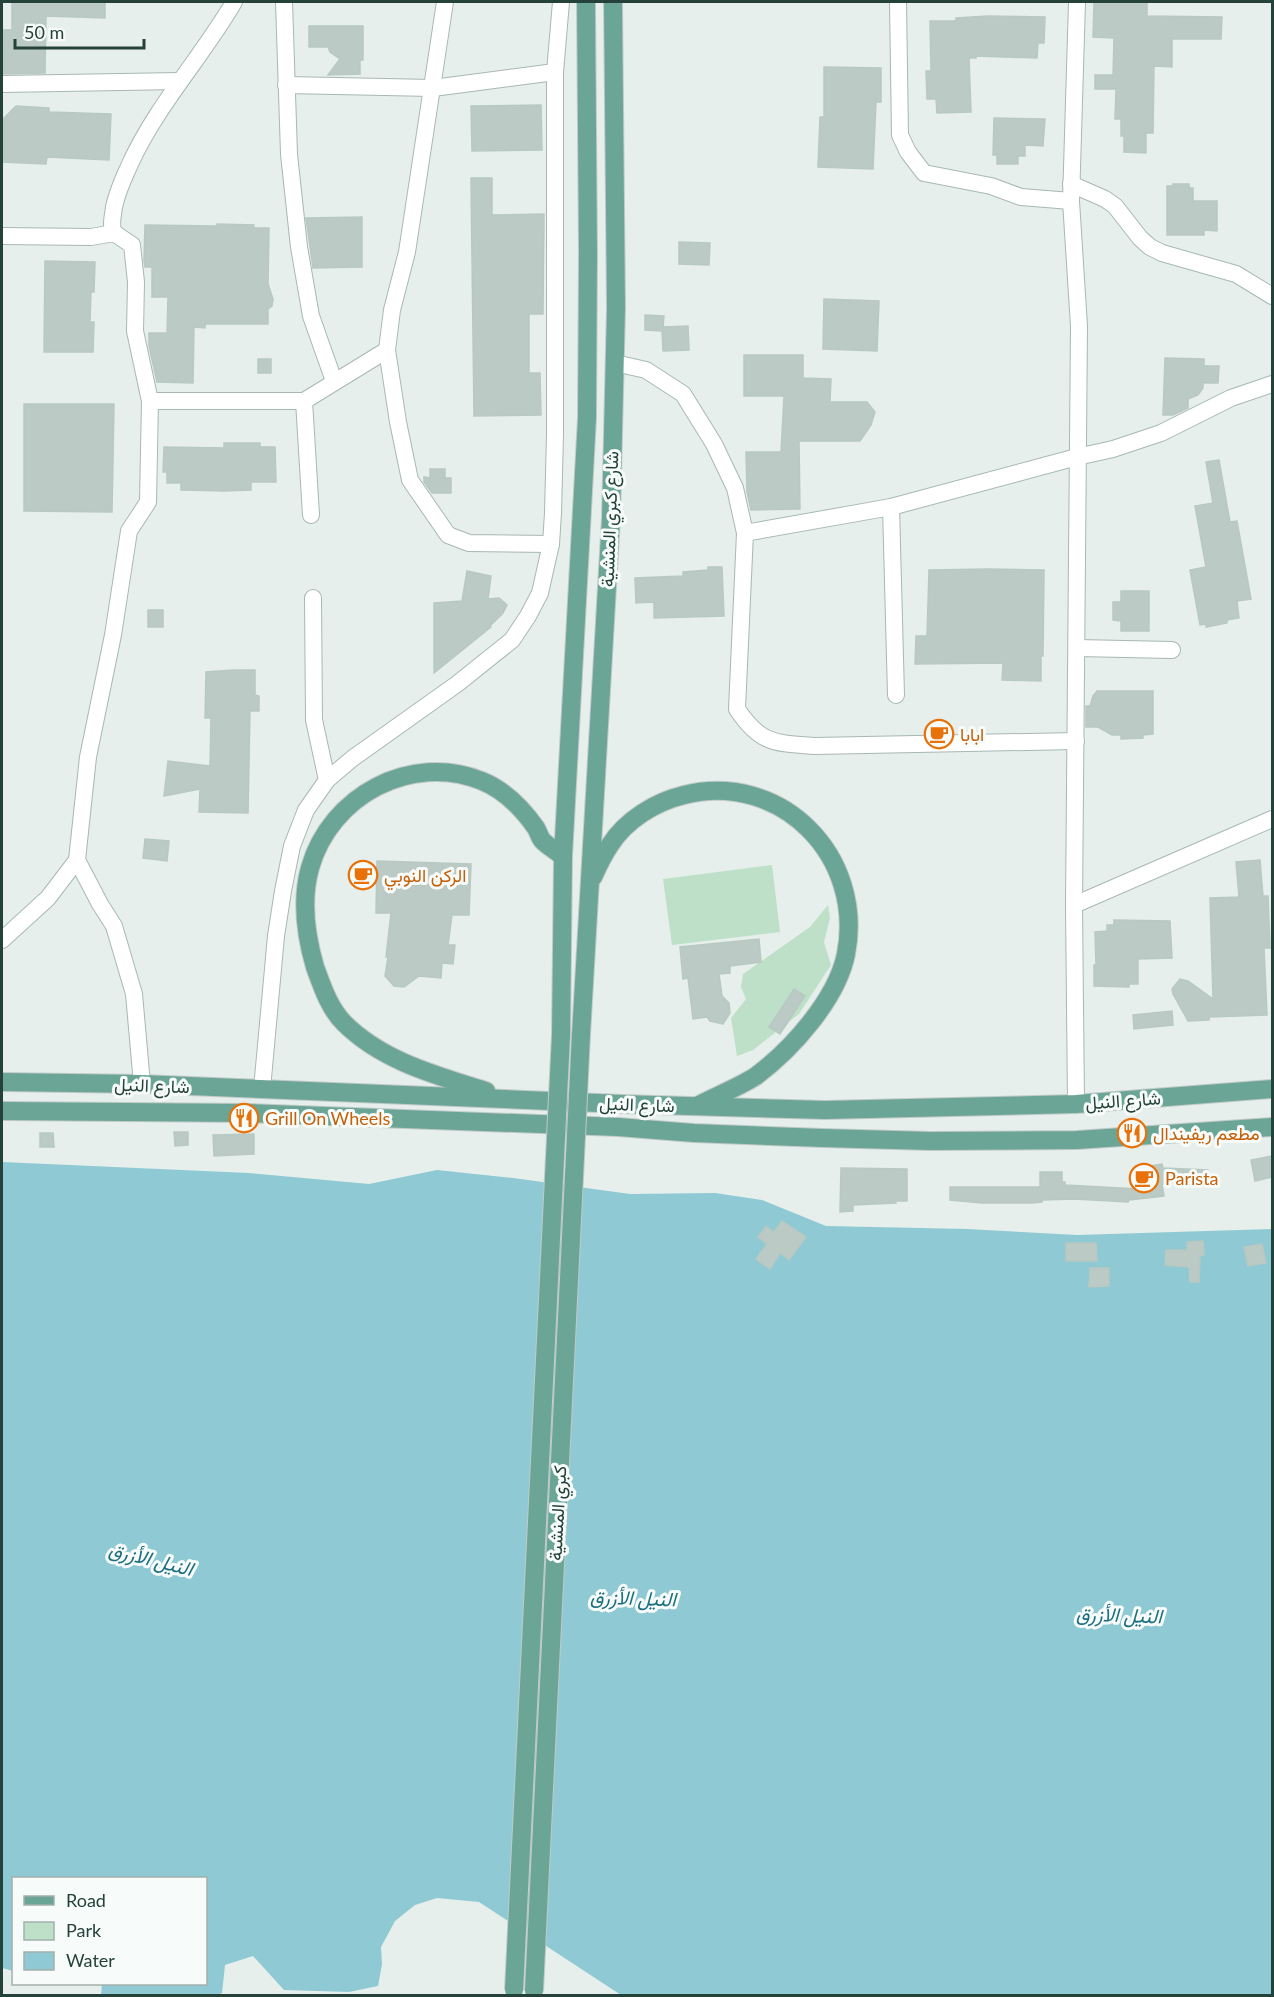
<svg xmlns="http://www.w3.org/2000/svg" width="1274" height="1997" font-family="Lato,Vazirmatn,sans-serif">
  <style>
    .green { fill: #bfe0c8 }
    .water { fill: #8ec9d4 }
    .building { fill: #bbcac4; stroke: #b8c9c2; stroke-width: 1.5 }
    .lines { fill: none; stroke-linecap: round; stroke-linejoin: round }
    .minor-casing { stroke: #a8b8b2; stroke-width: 18 }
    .major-casing { stroke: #c2cac8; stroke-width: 20 }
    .minor { stroke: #fff; stroke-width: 16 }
    .major { stroke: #6aa596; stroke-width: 18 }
    .major-bridge-casing { stroke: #c2cac8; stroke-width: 20; stroke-linecap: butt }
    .major-bridge { stroke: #6aa596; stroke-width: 18 }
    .labels { text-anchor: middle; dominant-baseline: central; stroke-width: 6; stroke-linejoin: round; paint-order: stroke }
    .street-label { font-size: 18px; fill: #24423a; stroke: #f7fbf9 }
    .food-label { font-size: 18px; fill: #c56008; stroke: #f7fbf9; text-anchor: start }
    .water-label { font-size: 20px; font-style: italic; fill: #1c6f80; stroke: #f7fbf9 }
  </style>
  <rect width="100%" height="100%" fill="#e6efeb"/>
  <g class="green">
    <polygon points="772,865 780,932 672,945 663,879"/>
    <polygon points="828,905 830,918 824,942 831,965 799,1014 753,1050 737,1056 731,1018 746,999 741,987 743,974 810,927"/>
  </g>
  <polygon class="water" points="2,1162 249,1173 369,1184 437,1170 513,1178 630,1194 715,1193 762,1200 826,1226 967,1229 1077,1235 1272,1229 1272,1995 621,1995 479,1902 437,1898 415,1905 395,1921 381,1947 382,1964 378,1986 349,1992 284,1990 253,1956 225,1965 222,1993 217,1995 101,1995 102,1984 206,1984 206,1878 14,1878 13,1971 2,1968"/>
  <g class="building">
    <polygon points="12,2 105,2 105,18 46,16 45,73 2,74 2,30 12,30"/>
    <polygon points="1094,2 1147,2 1147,16 1222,17 1221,39 1172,39 1172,67 1154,66 1153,133 1146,133 1146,153 1124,152 1124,136 1121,136 1121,119 1115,119 1116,89 1095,89 1095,75 1113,75 1114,38 1093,37"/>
    <polygon points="988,16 1045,17 1044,43 1038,43 1037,58 976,56 976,58 969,58 971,112 937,113 936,99 927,99 926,71 931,71 930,21 956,21 956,18"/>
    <polygon points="309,26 363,26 363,60 360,60 360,74 328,75 340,59 330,52 328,47 309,47"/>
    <polygon points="824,67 881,68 881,102 876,102 873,169 818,167 820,117 824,117"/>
    <polygon points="541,105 542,150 472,151 471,106"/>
    <polygon points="16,106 49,108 49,112 111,114 109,160 47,157 46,164 2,162 2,120"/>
    <polygon points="994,118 1045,119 1043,146 1025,145 1025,156 1018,156 1018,164 997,164 997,155 993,155"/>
    <polygon points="471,178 492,178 492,215 544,214 543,314 529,314 529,373 540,373 541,415 474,416"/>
    <polygon points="1173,184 1189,184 1189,188 1193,188 1193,201 1217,201 1217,231 1204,230 1204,235 1167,235 1167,186 1173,186"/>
    <polygon points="362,217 362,267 313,268 306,218"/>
    <polygon points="217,224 254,225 253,228 269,228 268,284 273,299 272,306 268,309 268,324 205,324 205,328 194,327 193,383 157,382 149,346 149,333 167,333 168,297 152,297 152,267 145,267 144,261 145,225 217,226"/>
    <polygon points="679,242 710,243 709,265 679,264"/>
    <polygon points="45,261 95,262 94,292 91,292 90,322 94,322 93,352 44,352"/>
    <polygon points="824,299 879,301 877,351 823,349"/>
    <polygon points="645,315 664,316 663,327 688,326 689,350 663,351 662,331 645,330"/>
    <polygon points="744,355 803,355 803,378 831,379 830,402 867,402 875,412 871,425 860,441 799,441 800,509 751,510 747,492 746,452 781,452 784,396 744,396"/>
    <polygon points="1165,358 1204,359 1204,366 1219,366 1218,383 1203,383 1203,388 1198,395 1188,399 1188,408 1173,415 1163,415"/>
    <rect x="258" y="359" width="13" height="14"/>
    <polygon points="24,404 114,404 112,512 24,511"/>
    <polygon points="224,443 260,443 260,447 275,447 276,482 251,482 251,490 224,491 181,490 181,483 167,483 167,472 163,472 164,447 224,448"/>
    <polygon points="1219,460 1230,522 1237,521 1251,599 1237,601 1239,618 1227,620 1227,623 1206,627 1206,624 1200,625 1190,570 1206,567 1195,506 1213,503 1206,462"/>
    <polygon points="430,469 445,469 445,478 451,478 451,493 432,493 424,482 424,477 430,478"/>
    <polygon points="708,567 722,567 724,616 654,618 654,602 636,603 635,578 683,576 683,572 708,570"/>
    <polygon points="989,569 1044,570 1043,656 1041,656 1041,681 1002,680 1003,663 915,664 916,636 927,636 929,570"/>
    <polygon points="467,571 491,576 488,599 499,598 507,605 503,613 490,626 491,627 434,673 434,603 462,601"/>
    <polygon points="1121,591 1149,591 1149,631 1121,631 1121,621 1113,620 1113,602 1121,602"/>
    <rect x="148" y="610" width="15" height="17"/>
    <polygon points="233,670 255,670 255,695 259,696 259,711 250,711 248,813 199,812 200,789 164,796 168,761 210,766 211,718 205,718 206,672"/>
    <polygon points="1097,691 1153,691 1153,734 1143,735 1143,738 1121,739 1121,735 1112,735 1098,727 1086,727 1086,706 1090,706 1093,696"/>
    <polygon points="145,839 169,841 167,861 143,858"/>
    <polygon points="1260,860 1263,896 1268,896 1270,948 1264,948 1267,1015 1209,1017 1209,1020 1188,1021 1173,994 1172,989 1180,979 1188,981 1213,999 1210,898 1239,897 1236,862"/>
    <polygon points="377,861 471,864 469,915 452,915 448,945 455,945 453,964 442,963 441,978 419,976 404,987 394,986 385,976 388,957 386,957 391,913 376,913"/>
    <polygon points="1114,920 1170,921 1172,958 1138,959 1138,984 1129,984 1129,987 1094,986 1094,965 1096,965 1095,932 1107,931 1107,925 1114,925"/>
    <polygon points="759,939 761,962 730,966 730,973 719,974 722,996 729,1003 730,1013 723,1024 710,1021 707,1017 693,1019 688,978 683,979 680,947"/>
    <polygon points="794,989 805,996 780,1034 769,1027"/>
    <polygon points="1172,1011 1173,1025 1134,1029 1133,1015"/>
    <polygon points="174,1132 188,1132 188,1145 175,1146"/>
    <polygon points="40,1133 53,1133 54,1147 40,1147"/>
    <polygon points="254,1134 254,1154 214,1156 213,1135"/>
    <polygon points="1272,1156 1272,1177 1255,1181 1251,1160"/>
    <polygon points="1162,1164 1163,1168 1208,1170 1208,1175 1162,1184 1164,1196 1129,1200 1128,1202 1074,1199 1042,1200 1042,1202 1032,1203 982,1203 950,1200 950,1187 1040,1187 1040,1172 1062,1172 1062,1182 1065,1182 1065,1185 1140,1189 1137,1168"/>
    <polygon points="841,1168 907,1169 907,1201 895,1201 896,1203 853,1205 853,1211 840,1212"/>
    <polygon points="782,1221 806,1237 789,1260 780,1253 770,1269 756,1259 767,1244 758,1237 766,1226 774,1232"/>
    <polygon points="1203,1241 1204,1255 1200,1256 1199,1282 1190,1282 1189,1267 1165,1265 1166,1250 1187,1250 1187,1242"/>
    <polygon points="1066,1243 1096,1243 1097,1261 1066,1261"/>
    <polygon points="1262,1244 1266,1263 1248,1266 1244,1247"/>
    <polygon points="1090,1268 1109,1268 1109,1286 1089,1287"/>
  </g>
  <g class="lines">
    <g class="minor-casing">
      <g id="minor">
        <polyline points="284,2 289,154 299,247 311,316 334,381"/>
        <polyline points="445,2 407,252 392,310 387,350 398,422 410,480 448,535 469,543 551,544"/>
        <polyline points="898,2 900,135 908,152 924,173 991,186 1021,197 1071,201"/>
        <polyline points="2,84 179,81"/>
        <polyline points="286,85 433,88 555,72"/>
        <polyline points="1071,184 1105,199 1115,206 1140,238 1150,247 1162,253 1236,274 1272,296"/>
        <path d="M114 233C110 225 113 217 114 207 118 189 123 180 130 164 157 105 202 57 234 2"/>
        <polyline points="2,236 91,237 114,233 132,245 136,282 135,331 150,401 148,502 129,531 113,635 88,757 77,860 100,904 114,926 134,994 142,1084"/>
        <polyline points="615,363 646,370 683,394 714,444 735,488 745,533 891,507 1077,457 1113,449 1161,433 1231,398 1272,384"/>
        <polyline points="150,401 304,401 387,350"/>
        <polyline points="304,401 311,515"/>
        <polyline points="891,507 896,695"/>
        <path d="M745 533 737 709C760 744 775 743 814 746L1076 741"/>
        <polyline points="313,598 314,720 327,780"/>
        <polyline points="1077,648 1172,650"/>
        <polyline points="1074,905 1272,819"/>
        <polyline points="2,940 48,898 77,860"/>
        <polyline points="262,1089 276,936 283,891 292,846 306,810 327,780 353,758 457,684 512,640 528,616 540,593 551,544 553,513 555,434 555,72 561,2"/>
        <polyline points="1076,1104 1074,905 1079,326 1071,201 1077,2"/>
      </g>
    </g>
    <g class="major-casing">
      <g id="major">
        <path d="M593 877C598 866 603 855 610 845 626 820 655 802 684 795 781 771 865 856 846 954 837 999 792 1049 756 1076 739 1087 718 1095 699 1105"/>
        <polyline points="561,1035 563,857 587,418 588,254 586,2"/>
        <polyline points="581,1035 611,518 616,308 613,2"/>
        <polyline points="2,1082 142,1084 622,1104 825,1110 1076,1104 1272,1089"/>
        <path d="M486 1091C435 1075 382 1061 344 1023 329 1008 322 986 315 967 306 936 301 900 310 868 330 796 411 752 482 781 504 790 522 808 536 828 538 831 539 836 542 840 547 846 557 851 563 857"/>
        <polyline points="2,1111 248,1113 618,1127 694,1133 823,1138 931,1141 1077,1140 1272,1127"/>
      </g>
    </g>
    <use href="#minor" class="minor"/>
    <use href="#major" class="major"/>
    <g class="major-bridge-casing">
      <g id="major-bridge">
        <polyline points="514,1990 561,1035"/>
        <polyline points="534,1991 581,1035"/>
      </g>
    </g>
    <use href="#major-bridge" class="major-bridge"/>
  </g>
  <defs>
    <g id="cafe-ring" transform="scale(1.5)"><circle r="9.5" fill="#f7fbf9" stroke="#e8710a" stroke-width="1.5"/><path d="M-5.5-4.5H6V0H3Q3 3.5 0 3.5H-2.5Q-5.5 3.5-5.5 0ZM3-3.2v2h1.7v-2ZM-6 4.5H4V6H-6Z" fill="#e8710a"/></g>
    <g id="restaurant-ring" transform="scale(1.5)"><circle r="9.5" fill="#f7fbf9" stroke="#e8710a" stroke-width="1.5"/><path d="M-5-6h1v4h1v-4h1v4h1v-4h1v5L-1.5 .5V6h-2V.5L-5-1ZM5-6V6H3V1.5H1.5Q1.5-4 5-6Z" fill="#e8710a"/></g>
  </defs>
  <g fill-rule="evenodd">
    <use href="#cafe-ring" x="939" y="734"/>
    <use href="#cafe-ring" x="363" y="875"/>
    <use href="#restaurant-ring" x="244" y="1118"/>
    <use href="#restaurant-ring" x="1132" y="1133"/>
    <use href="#cafe-ring" x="1144" y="1178"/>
  </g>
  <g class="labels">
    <g class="street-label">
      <text transform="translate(609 519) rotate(-88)">شارع كبري المنشية</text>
      <text transform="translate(152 1085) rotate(2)">شارع النيل</text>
      <text transform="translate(1123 1100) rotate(-4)">شارع النيل</text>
      <text transform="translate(637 1104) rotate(2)">شارع النيل</text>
      <text transform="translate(557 1513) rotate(-87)">كبري المنشية</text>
    </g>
    <g class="food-label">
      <text x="960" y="734">ابابا</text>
      <text x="384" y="875">الركن النوبي</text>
      <text x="265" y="1118">Grill On Wheels</text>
      <text x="1153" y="1133">مطعم ريفيندال</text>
      <text x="1165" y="1178">Parista</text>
    </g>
    <g class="water-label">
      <text transform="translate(151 1558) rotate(14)">النيل الأزرق</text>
      <text transform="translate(633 1597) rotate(2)">النيل الأزرق</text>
      <text transform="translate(1119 1614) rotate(2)">النيل الأزرق</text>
    </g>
  </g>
  <rect width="1274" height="1997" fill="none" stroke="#24423a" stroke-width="6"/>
  <rect x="12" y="1877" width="195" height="108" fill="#f7fbf9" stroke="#a3b1ad" stroke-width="1.5"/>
  <rect x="24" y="1896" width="30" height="9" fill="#6aa596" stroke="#a3b1ad" stroke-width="1.5"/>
  <text x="66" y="1907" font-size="18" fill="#24423a">Road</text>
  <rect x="24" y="1922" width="30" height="18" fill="#bfe0c8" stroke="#a3b1ad" stroke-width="1.5"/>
  <text x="66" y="1937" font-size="18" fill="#24423a">Park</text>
  <rect x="24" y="1952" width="30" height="18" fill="#8ec9d4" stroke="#a3b1ad" stroke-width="1.5"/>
  <text x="66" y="1967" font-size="18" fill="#24423a">Water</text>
  <path d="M15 39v9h129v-9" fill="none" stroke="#24423a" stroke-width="3"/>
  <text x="24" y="39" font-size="18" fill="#24423a" stroke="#f7fbf9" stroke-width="4.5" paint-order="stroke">50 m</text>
</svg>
